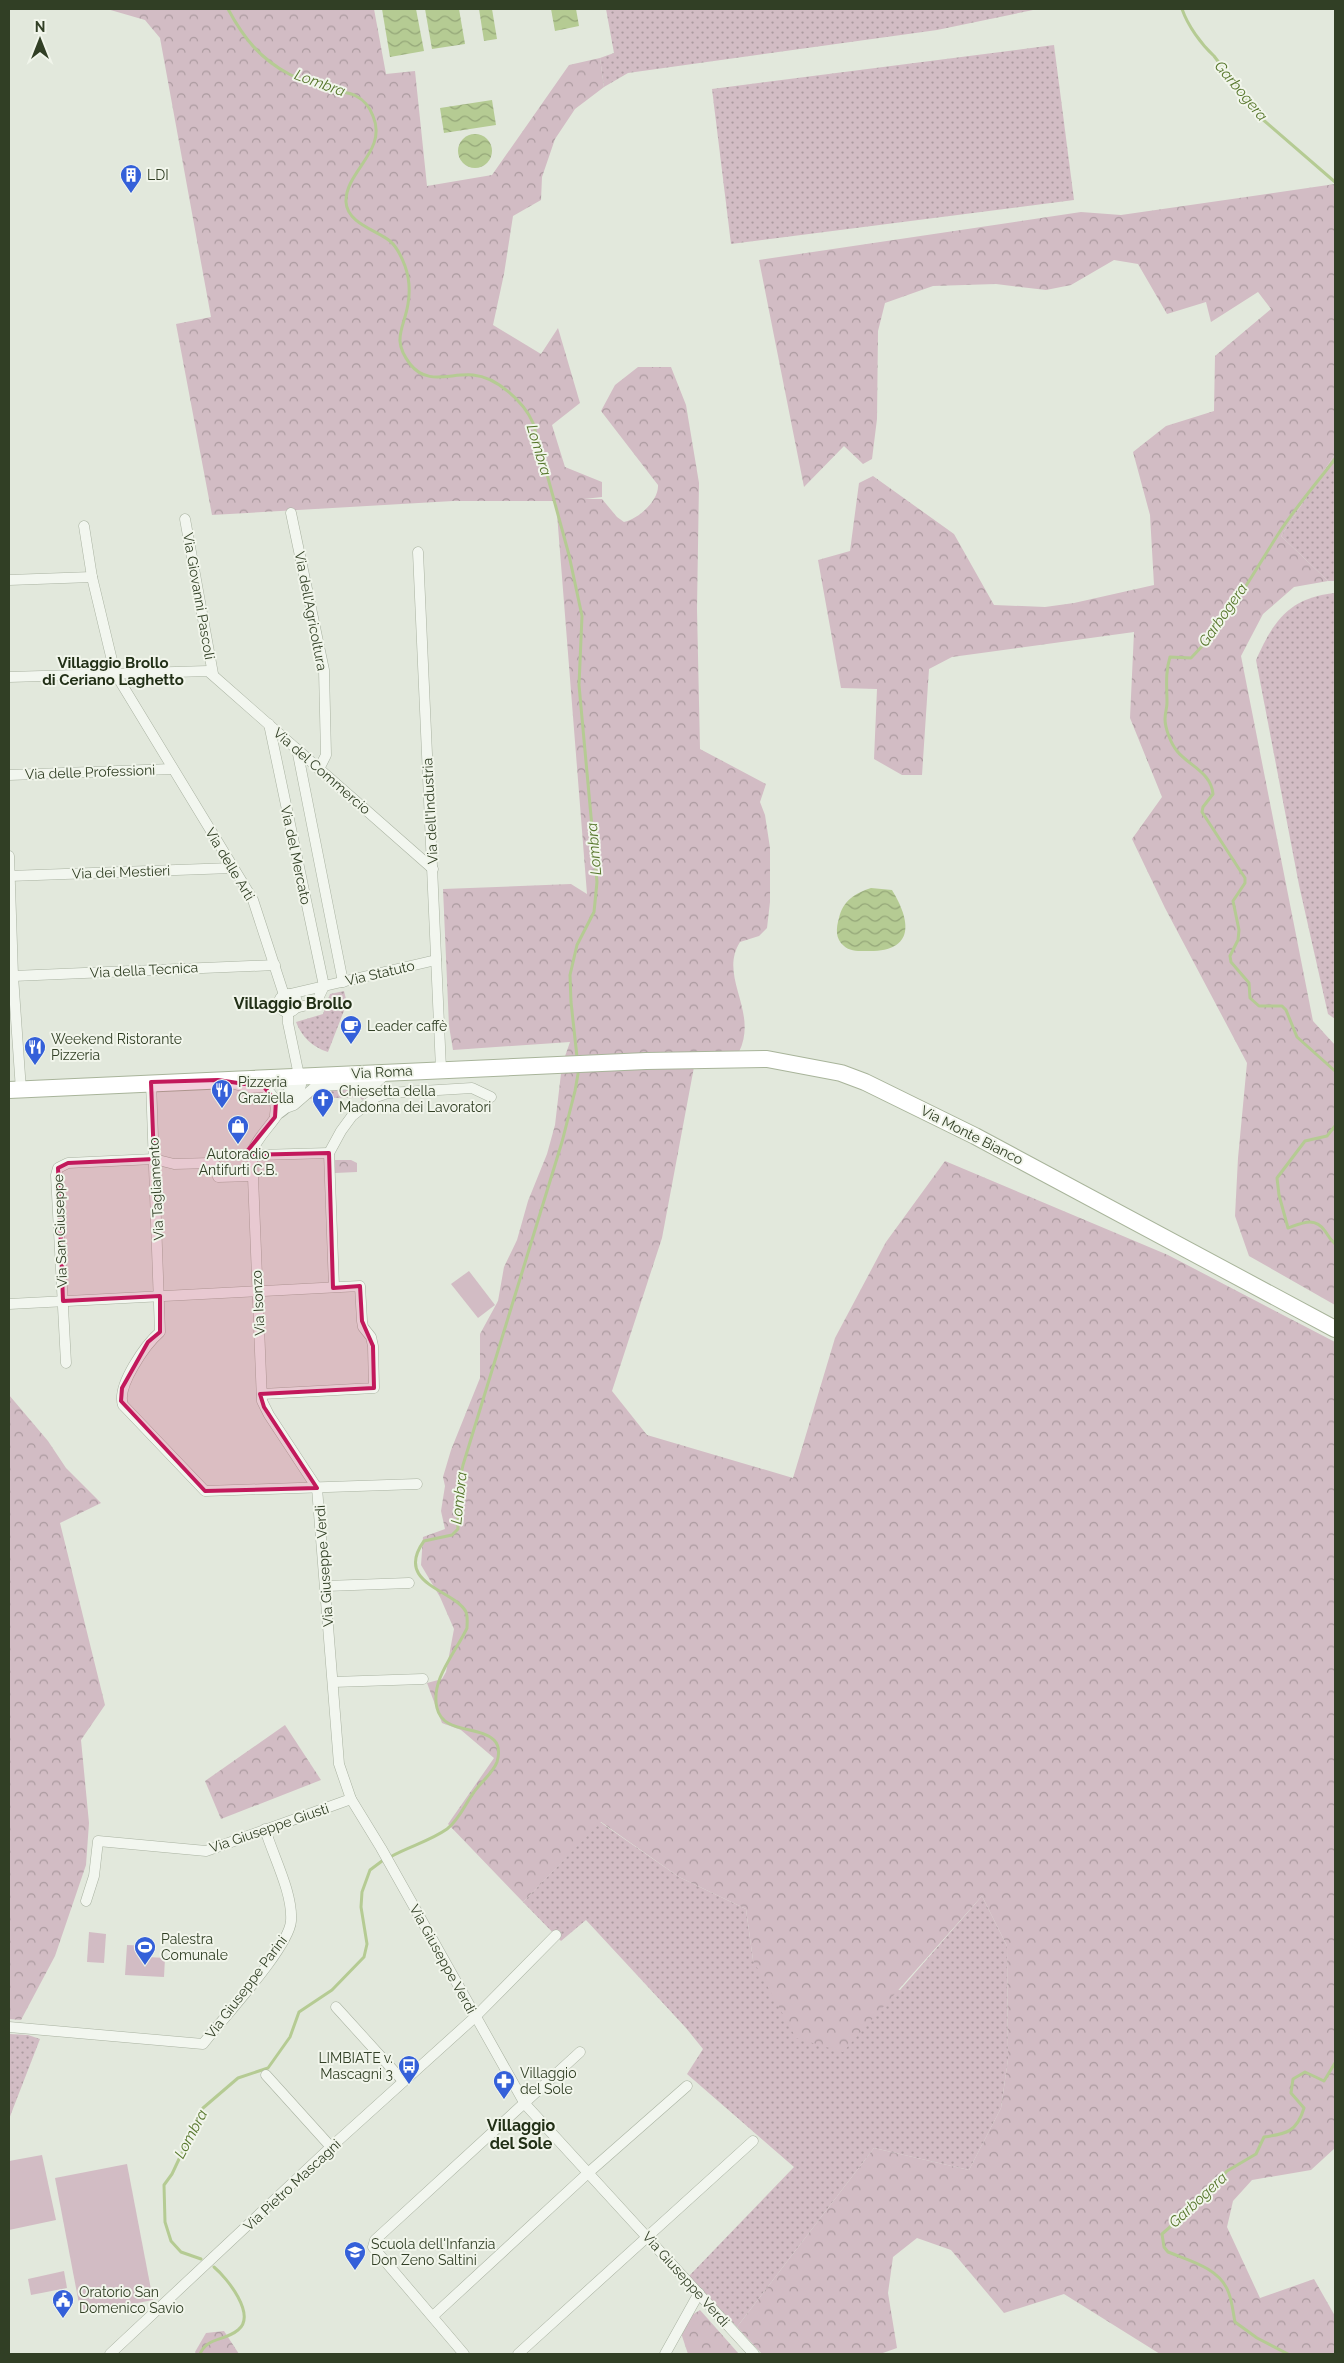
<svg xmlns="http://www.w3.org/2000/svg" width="1344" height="2363" font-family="Raleway,sans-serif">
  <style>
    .grass { fill: url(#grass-dots) }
    .forest { fill: url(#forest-crowns) }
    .pitch { fill: #d2bcc4 }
    .water { fill: url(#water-waves) }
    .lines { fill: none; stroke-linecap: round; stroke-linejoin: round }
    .stream { stroke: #b5cb93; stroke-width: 3 }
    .minor-casing { stroke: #a9b2a1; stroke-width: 11 }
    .tertiary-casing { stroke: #a9b2a1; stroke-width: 14 }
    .primary-casing { stroke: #a8b49a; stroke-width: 18 }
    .minor { stroke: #f2f6ef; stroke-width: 10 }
    .tertiary { stroke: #f2f6ef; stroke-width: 12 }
    .primary { stroke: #fff; stroke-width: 16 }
    .marked { fill: #c2185b; fill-opacity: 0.2; stroke: #c2185b; stroke-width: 4; stroke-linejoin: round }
    .labels { text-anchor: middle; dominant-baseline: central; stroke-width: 4; stroke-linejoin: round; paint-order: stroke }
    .poi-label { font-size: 14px; fill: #313f25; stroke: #f1f5eb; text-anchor: start }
    .street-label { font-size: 14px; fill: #313f25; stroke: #f1f5eb }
    .water-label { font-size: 15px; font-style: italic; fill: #56762b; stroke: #f1f5eb }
    .neighbourhood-label { font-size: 15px; font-weight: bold; fill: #223017; stroke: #f1f5eb }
    .quarter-label { font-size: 16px; font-weight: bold; fill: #223017; stroke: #f1f5eb }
  </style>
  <defs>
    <pattern id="grass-dots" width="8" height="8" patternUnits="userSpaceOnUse" patternTransform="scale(1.25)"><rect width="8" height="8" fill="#d2bcc4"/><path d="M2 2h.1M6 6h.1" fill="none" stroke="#ab9a9f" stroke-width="1.8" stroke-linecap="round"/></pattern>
    <pattern id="forest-crowns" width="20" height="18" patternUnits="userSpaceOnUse" patternTransform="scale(1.25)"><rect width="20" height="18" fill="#d2bcc4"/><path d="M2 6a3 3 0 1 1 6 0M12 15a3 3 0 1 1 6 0" fill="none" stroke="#ab9a9f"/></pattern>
    <pattern id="water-waves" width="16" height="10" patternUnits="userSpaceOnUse" patternTransform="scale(1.25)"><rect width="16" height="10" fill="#b5cb93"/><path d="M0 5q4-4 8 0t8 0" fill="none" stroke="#94a678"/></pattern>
  </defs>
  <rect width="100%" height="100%" fill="#e2e8dc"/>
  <g class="grass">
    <polygon points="606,9 1055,9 1033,10 937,30 628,73 604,87 600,58 614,53"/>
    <polygon points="1054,45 1074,200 731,244 712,89"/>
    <polygon points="1335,454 1335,581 1328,581 1281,536"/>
    <path d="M1335 593V1019L1328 1014 1299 885 1256 660C1274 620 1289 598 1335 593Z"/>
    <path d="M344 991 347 1003 328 1052C312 1047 302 1037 296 1022L323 1014 330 994Z"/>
    <path d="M380 1086 362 1100 360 1097 307 1099C328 1084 355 1087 380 1086Z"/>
    <polygon points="600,1822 679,1877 746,1909 753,1960 900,1990 982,1896 1007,1946 1008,2059 1001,2108 969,2170 874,2148 737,2327 689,2276 794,2167 687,2074 703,2049 686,2028 586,1920 561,1941 523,1902"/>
    <polygon points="9,2034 28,2035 40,2039 9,2119"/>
  </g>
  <g class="forest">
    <path d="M107 9H374L386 74 415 71 427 186 492 175 569 65 600 58 604 87 575 109 555 139 542 177 541 200 513 216 504 274 493 325 541 354 558 328 580 403 552 425 565 467 602 482V497L584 499H602L617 517 624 522C638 519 659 501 658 485L601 411 615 385 638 367H671L686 405 699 483 697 609 700 749 766 784 760 802 765 815 770 848V902L767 928 759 936 740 942C718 977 759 1011 739 1052L694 1067 662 1238 612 1391 647 1435 793 1478 835 1338 886 1242 945 1161 1168 1255 1335 1342V2148L1311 2170 1252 2180 1233 2201 1227 2227 1260 2298 1314 2279 1335 2316V2354H1160L1064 2294 1004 2313 951 2250 917 2238 893 2257 888 2293 897 2348 880 2354H762L737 2327 874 2148 969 2170 1001 2108 1008 2059 1007 1946 982 1896 843 2052 796 2038 753 1960 746 1909 679 1877 601 1822 523 1902 448 1824 494 1758 461 1730 442 1723 427 1683 442 1679 446 1672 454 1629 440 1597 421 1565 423 1537 445 1529 441 1511 445 1486 443 1477 451 1450 480 1378V1334L498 1301 504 1267 517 1240 528 1201 547 1154 555 1125 562 1065 570 1042 453 1050 449 1026 443 889 571 884 587 894 556 501H453L212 515 176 324 211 317 160 38 145 20Z"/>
    <polygon points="1335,184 1335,454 1281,536 1328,581 1294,587 1263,614 1241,656 1313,1021 1335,1045 1335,1305 1249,1256 1235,1216 1238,1158 1247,1063 1165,908 1132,839 1162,797 1130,718 1134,632 952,657 929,669 922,775 902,775 874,759 877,689 841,688 818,560 850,551 859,483 873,476 954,534 994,605 1045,607 1074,603 1154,585 1150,515 1133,452 1166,426 1214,411 1215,356 1271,309 1258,292 1211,322 1206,302 1167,314 1138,264 1114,260 1071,285 1046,290 996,284 933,286 885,303 878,331 877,419 872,459 863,464 844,446 804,487 759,260 1081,212 1121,215"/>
    <polygon points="335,1160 351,1160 357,1163 357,1172 335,1173"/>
    <polygon points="9,1395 48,1441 66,1468 101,1503 60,1523 105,1705 81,1740 89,1823 86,1865 55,1956 21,2020 9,2019"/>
    <polygon points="285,1725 321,1780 221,1819 205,1781"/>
    <polygon points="700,2310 739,2354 688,2354 681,2333 692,2315"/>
    <polygon points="224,2331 239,2354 196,2354 195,2352 206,2333"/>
  </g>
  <g class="pitch">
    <polygon points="469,1271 495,1305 478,1318 451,1284"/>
    <polygon points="89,1932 106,1934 104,1963 87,1962"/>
    <polygon points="127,1945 148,1946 148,1957 165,1958 164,1977 125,1975"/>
    <polygon points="42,2155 56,2220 9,2230 9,2161"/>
    <polygon points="127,2164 153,2300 81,2314 55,2178"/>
    <polygon points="64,2271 67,2288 31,2295 28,2279"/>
  </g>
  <g class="water">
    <polygon points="382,9 416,9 424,51 390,57"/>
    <polygon points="425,9 459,9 465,44 432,49"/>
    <polygon points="479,9 492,9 497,39 484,41"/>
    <polygon points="551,9 576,9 579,26 555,31"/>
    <polygon points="492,100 496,125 444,133 440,108"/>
    <circle cx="475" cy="151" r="17"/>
    <path d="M871 888 892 890C911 921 915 951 870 951 862 951 850 952 844 946 835 939 836 928 839 918 843 901 855 893 871 888Z"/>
  </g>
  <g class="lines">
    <g class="stream">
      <path d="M228 9C243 37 260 59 289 74 302 81 317 86 331 90 339 92 349 92 356 96 364 100 370 108 373 116 388 151 345 171 346 202 347 223 376 230 390 241 397 247 402 258 405 266 409 277 410 292 408 304 404 329 391 339 410 364 427 386 450 373 473 375 497 377 524 402 533 423L569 555 582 616 579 685 597 882 594 912 577 945 570 975 571 1002 577 1057"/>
      <path d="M1182 9C1188 26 1201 44 1214 56L1260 117 1335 182"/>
      <path d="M1335 459C1316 484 1294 509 1277 536 1251 577 1226 623 1191 658L1170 657C1165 673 1167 687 1167 703 1167 708 1165 713 1165 719 1165 728 1171 744 1177 751 1189 766 1211 772 1213 794L1203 807 1202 812 1245 878V883L1233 901 1239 930 1238 940 1230 956 1231 962 1249 983 1250 998 1259 1006H1282L1286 1010 1297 1037 1335 1071"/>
      <path d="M1335 1126 1327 1136 1305 1141 1277 1178 1279 1195 1288 1228C1302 1223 1315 1216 1325 1231 1328 1236 1331 1240 1335 1244"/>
      <path d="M392 1856C410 1846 430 1841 447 1829 459 1820 465 1804 474 1792 481 1782 493 1773 497 1762 499 1755 500 1746 494 1740 478 1725 443 1734 437 1708 430 1680 456 1652 467 1628 467 1623 468 1617 466 1612 455 1590 393 1584 424 1541L452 1535 458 1529 457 1492 463 1465 562 1142 575 1091 578 1074"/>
      <polyline points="201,2259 181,2252 171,2241 165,2222 164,2185 172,2174 203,2108 238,2078 268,2068 290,2037 299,2012 332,1990 364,1957 367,1944 361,1907 362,1892 370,1870 382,1861"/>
      <path d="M200 2354C207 2337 225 2341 238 2330 257 2315 227 2278 214 2267"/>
      <path d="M1288 2354 1257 2338 1235 2322C1233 2312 1232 2300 1228 2291 1219 2268 1190 2261 1168 2252L1164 2247 1162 2234 1202 2199 1227 2171 1256 2154 1264 2137C1286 2134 1297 2132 1304 2108L1291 2093 1293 2079 1305 2072 1324 2081 1335 2063"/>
    </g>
    <g class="minor-casing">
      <g id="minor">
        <polyline points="291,513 324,670 326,755 319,769"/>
        <polyline points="185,519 213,674"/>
        <polyline points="84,526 92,577 115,673 253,900 284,995"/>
        <polyline points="418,552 441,1069"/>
        <polyline points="9,580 92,577"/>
        <polyline points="9,677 208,671 433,869"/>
        <polyline points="269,724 324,986"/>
        <polyline points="297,749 343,982"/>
        <polyline points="9,775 172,769"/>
        <polyline points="9,856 13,976 21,1090"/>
        <polyline points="9,876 232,868"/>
        <polyline points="13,976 275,965"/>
        <polyline points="290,994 436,960"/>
        <circle cx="288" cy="1003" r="9"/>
        <polyline points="295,1008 316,1003 324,986"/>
        <polyline points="288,1012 288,1023 301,1085 299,1092 293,1099"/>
        <path d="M298 1076C289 1087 286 1099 279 1112 271 1126 258 1136 252 1152L262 1401 269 1415 317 1488 339 1764 351 1799 381 1848 525 2104 754 2354"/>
        <path d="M151 1082 160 1332C146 1344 116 1386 123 1405L205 1491 417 1484"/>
        <path d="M234 1084 250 1088 264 1087C274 1095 277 1102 275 1115"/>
        <polyline points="283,1109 294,1105 316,1086 376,1083 388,1072"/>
        <polyline points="252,1152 259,1155 329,1153"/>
        <polyline points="334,1287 329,1153 341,1131 352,1116 376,1097 388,1093 472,1088 491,1097"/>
        <polyline points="9,1304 360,1286 362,1321 363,1327 371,1337 373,1346 374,1388 262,1394"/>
        <polyline points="66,1363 56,1175 58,1168 68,1163 154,1159 174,1164 211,1163 217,1166 218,1177 252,1176"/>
        <polyline points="326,1586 409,1583"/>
        <polyline points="333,1682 423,1679"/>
        <polyline points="86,1901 94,1876 98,1841 206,1851 351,1799"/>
        <polyline points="336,2007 403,2081"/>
        <path d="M9 2027 203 2044C222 2019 289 1948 291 1921 293 1893 273 1856 265 1829"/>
        <polyline points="266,2075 331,2147"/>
        <polyline points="433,2316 588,2173 687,2086"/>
        <polyline points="110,2354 331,2147 475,2017 556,1935"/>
        <polyline points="464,2354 373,2247 375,2240 580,2052"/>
        <polyline points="518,2354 753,2141"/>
        <polyline points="665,2354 699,2293"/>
      </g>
    </g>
    <g class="tertiary-casing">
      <polyline id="tertiary" points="279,1112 283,1109"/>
    </g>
    <g class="primary-casing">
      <polyline id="primary" points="9,1090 646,1061 767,1059 841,1073 865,1082 975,1136 1335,1329"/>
    </g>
    <use href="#minor" class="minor"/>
    <use href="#tertiary" class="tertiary"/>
    <use href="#primary" class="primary"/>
  </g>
  <path class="marked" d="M218 1080 264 1087 276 1101 275 1117 244 1155 329 1153 333 1288 360 1286 362 1321 373 1346 374 1388 260 1394 264 1407 317 1488 205 1491 121 1401 122 1388 148 1342 160 1332V1296L63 1301 58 1168 68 1163 154 1159 151 1082Z"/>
  <defs>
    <g id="building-pin" transform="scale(1.125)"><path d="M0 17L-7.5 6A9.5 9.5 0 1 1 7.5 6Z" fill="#3460d9" stroke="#f1f5eb"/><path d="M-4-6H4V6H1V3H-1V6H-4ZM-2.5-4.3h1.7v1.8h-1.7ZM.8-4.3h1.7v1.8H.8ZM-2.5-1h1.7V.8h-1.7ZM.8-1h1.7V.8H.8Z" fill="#fff"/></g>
    <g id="cafe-pin" transform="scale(1.125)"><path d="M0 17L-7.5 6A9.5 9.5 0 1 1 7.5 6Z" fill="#3460d9" stroke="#f1f5eb"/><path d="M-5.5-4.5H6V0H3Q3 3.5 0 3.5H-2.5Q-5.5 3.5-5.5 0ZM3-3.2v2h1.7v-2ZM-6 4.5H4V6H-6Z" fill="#fff"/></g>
    <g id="restaurant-pin" transform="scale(1.125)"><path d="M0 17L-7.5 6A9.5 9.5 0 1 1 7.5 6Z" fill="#3460d9" stroke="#f1f5eb"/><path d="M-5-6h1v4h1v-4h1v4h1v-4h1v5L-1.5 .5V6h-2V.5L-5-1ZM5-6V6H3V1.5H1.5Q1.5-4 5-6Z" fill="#fff"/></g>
    <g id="church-pin" transform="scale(1.125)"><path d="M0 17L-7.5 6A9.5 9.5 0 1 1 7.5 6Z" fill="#3460d9" stroke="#f1f5eb"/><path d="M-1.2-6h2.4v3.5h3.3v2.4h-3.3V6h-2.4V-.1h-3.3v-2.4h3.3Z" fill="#fff"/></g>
    <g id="shop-pin" transform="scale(1.125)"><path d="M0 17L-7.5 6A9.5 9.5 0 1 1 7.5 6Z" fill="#3460d9" stroke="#f1f5eb"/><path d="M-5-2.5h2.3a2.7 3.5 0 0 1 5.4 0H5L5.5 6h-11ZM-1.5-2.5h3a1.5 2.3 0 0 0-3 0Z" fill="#fff"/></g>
    <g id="stadium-pin" transform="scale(1.125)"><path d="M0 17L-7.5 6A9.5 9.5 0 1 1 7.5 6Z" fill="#3460d9" stroke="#f1f5eb"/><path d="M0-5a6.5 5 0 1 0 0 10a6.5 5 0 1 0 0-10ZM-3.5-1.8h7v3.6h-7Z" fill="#fff"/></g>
    <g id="bus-pin" transform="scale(1.125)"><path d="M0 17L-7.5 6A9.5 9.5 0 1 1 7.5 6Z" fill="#3460d9" stroke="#f1f5eb"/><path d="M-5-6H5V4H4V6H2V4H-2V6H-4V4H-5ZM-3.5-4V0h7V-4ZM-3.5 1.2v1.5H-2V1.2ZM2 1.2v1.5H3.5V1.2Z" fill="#fff"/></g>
    <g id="pharmacy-pin" transform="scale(1.125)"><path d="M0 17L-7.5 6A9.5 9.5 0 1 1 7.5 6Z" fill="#3460d9" stroke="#f1f5eb"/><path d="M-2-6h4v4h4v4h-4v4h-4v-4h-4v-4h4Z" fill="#fff"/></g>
    <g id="school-pin" transform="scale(1.125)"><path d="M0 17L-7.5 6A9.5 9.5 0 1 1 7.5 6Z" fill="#3460d9" stroke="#f1f5eb"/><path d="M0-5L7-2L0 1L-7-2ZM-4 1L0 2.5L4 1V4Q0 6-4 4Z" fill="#fff"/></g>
    <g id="civic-pin" transform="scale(1.125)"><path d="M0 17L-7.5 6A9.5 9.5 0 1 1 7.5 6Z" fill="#3460d9" stroke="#f1f5eb"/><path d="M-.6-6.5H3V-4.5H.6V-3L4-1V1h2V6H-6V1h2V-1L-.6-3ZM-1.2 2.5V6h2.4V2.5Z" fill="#fff"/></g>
  </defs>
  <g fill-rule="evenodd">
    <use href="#building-pin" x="131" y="175"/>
    <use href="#cafe-pin" x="351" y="1026"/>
    <use href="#restaurant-pin" x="35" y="1047"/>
    <use href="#restaurant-pin" x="222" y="1090"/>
    <use href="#church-pin" x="323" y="1099"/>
    <use href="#shop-pin" x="238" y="1126"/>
    <use href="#stadium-pin" x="145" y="1947"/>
    <use href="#bus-pin" x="409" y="2066"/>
    <use href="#pharmacy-pin" x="504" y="2081"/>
    <use href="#school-pin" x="355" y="2252"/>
    <use href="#civic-pin" x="63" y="2300"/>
  </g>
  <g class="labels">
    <g class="poi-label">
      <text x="147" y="175">LDI</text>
      <text x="367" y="1026">Leader caffè</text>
      <text x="51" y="1039">Weekend Ristorante<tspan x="51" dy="16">Pizzeria</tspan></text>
      <text x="238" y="1082">Pizzeria<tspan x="238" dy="16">Graziella</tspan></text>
      <text x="339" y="1091">Chiesetta della<tspan x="339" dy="16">Madonna dei Lavoratori</tspan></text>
      <text x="238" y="1154" text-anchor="middle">Autoradio<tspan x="238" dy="16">Antifurti C.B.</tspan></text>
      <text x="161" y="1939">Palestra<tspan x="161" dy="16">Comunale</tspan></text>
      <text x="393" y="2058" text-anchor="end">LIMBIATE v.<tspan x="393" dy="16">Mascagni 3</tspan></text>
      <text x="520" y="2073">Villaggio<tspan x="520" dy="16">del Sole</tspan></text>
      <text x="371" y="2244">Scuola dell'Infanzia<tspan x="371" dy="16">Don Zeno Saltini</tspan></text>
      <text x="79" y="2292">Oratorio San<tspan x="79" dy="16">Domenico Savio</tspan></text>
    </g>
    <g class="street-label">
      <text transform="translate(199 596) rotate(80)">Via Giovanni Pascoli</text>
      <text transform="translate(311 611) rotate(79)">Via dell'Agricoltura</text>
      <text transform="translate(322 771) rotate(41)">Via del Commercio</text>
      <text transform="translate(90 772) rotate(-2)">Via delle Professioni</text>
      <text transform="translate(430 811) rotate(-93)">Via dell'Industria</text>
      <text transform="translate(296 855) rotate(78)">Via del Mercato</text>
      <text transform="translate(230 864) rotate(59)">Via delle Arti</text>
      <text transform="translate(121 872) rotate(-2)">Via dei Mestieri</text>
      <text transform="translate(144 970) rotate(-3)">Via della Tecnica</text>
      <text transform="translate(380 973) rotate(-13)">Via Statuto</text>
      <text transform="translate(382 1072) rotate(-3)">Via Roma</text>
      <text transform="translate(972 1135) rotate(27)">Via Monte Bianco</text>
      <text transform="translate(156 1189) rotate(-93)">Via Tagliamento</text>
      <text transform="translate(60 1231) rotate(-92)">Via San Giuseppe</text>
      <text transform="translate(258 1303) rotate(-93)">Via Isonzo</text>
      <text transform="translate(324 1566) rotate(-94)">Via Giuseppe Verdi</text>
      <text transform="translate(269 1828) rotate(-19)">Via Giuseppe Giusti</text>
      <text transform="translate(443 1959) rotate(61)">Via Giuseppe Verdi</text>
      <text transform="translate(246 1987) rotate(-53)">Via Giuseppe Parini</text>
      <text transform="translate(292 2185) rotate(-43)">Via Pietro Mascagni</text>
      <text transform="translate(686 2279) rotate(48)">Via Giuseppe Verdi</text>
    </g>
    <g class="water-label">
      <text transform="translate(320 83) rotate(20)">Lombra</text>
      <text transform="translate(1241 91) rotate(50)">Garbogera</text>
      <text transform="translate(539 450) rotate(73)">Lombra</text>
      <text transform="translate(1223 615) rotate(-55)">Garbogera</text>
      <text transform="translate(594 849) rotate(-95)">Lombra</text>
      <text transform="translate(459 1498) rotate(-84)">Lombra</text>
      <text transform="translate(191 2134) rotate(-62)">Lombra</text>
      <text transform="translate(1198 2200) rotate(-43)">Garbogera</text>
    </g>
    <g class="neighbourhood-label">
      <text x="113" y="663">Villaggio Brollo<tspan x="113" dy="17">di Ceriano Laghetto</tspan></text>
    </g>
    <g class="quarter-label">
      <text x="293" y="1003">Villaggio Brollo</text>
      <text x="521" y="2125">Villaggio<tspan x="521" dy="18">del Sole</tspan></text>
    </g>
  </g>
  <rect width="1344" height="2363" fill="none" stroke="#313f25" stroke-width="20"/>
  <g transform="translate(40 40)" stroke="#f1f5eb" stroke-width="4" paint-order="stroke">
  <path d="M0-4L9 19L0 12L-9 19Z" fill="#313f25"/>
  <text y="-8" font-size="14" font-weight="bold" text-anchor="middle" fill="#313f25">N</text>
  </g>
</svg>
